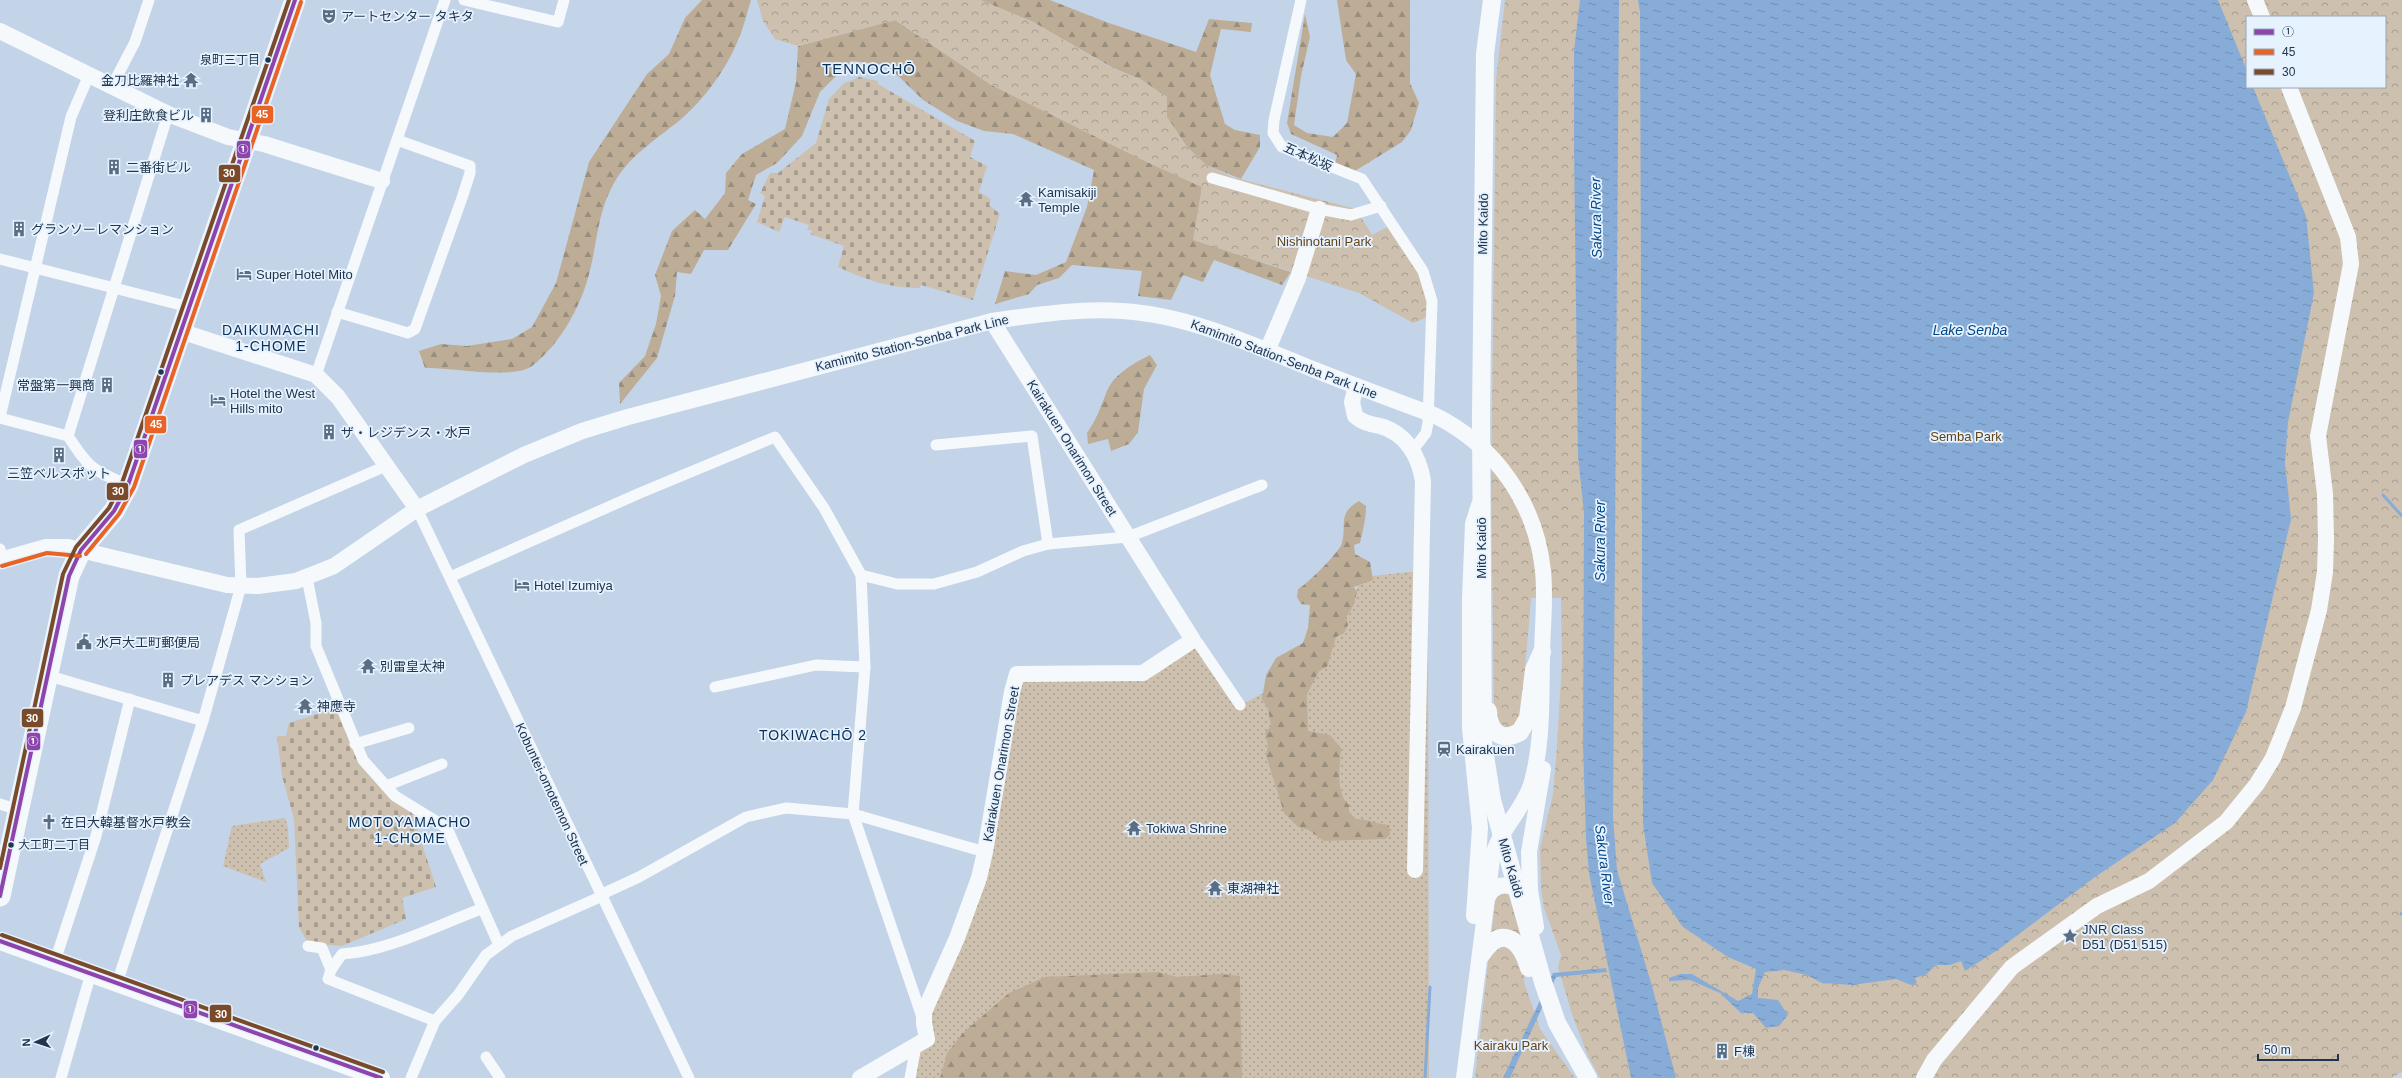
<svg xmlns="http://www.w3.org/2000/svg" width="2402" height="1078" font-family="Arial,'Noto Sans JP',sans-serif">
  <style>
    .grass { fill: url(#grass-dots) }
    .forest { fill: url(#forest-firs) }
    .cemetery { fill: url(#cemetery-stones) }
    .park { fill: url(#park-crowns); fill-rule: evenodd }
    .water { fill: url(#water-ripples) }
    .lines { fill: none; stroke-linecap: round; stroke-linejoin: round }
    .stream { stroke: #88acd8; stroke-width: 3 }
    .street { stroke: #f6f9fc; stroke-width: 11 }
    .secondary { stroke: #f6f9fc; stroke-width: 16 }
    .primary { stroke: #f6f9fc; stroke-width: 18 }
    .highway { stroke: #f6f9fc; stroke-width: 21 }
    .bus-1-casing { stroke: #e7f2ff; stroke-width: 7 }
    .bus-2-casing { stroke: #e7f2ff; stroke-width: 7 }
    .bus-3-casing { stroke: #e7f2ff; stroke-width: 7 }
    .bus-1 { stroke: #8e44ad; stroke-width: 4 }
    .bus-2 { stroke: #e86324; stroke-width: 4 }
    .bus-3 { stroke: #7a4b2a; stroke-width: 4 }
    .bus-dot { fill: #20354e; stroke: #e7f2ff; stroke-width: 1.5 }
    .labels { text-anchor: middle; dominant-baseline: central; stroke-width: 3.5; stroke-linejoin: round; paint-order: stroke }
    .bus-label { font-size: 12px; fill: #20354e; stroke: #e7f2ff; text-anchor: end }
    .poi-label { font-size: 13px; fill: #20354e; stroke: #e7f2ff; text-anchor: start }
    .street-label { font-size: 13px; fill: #20354e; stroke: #e7f2ff }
    .park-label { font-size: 13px; fill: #634417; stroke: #e7f2ff }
    .water-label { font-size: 14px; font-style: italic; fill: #044887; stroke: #e7f2ff }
    .neighbourhood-label { font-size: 14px; letter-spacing: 1px; fill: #093059; stroke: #e7f2ff }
    .quarter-label { font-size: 15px; letter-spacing: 1px; fill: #093059; stroke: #e7f2ff }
    .line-badge { stroke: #e7f2ff; stroke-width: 1.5 }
    .badge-label { font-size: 11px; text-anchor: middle; font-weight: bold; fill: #fff }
  </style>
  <defs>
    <pattern id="grass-dots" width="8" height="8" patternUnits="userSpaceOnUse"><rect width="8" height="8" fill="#cdc0ae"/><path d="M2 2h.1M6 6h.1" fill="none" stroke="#a69d90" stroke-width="1.8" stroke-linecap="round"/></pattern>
    <pattern id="forest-firs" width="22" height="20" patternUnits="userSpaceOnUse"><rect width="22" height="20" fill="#bdad96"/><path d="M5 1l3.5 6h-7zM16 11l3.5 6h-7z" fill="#998e7d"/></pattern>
    <pattern id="cemetery-stones" width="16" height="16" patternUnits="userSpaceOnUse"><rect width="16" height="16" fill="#cdc0ae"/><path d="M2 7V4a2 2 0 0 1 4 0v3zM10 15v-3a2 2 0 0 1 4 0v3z" fill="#a69d90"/></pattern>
    <pattern id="park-crowns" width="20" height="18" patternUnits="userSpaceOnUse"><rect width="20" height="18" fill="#cdc0ae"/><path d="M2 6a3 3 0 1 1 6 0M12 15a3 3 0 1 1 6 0" fill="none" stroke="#a69d90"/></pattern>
    <pattern id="water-ripples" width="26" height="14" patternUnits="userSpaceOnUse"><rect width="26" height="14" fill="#88acd8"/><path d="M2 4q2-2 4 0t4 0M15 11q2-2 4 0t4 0" fill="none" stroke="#6f8db1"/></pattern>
  </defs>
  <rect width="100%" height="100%" fill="#c3d4e9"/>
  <g class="grass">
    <path d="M1428 570 1429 1078H916L920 1051C936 1037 935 1033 928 1014L965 932 1022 678 1144 674 1193 642 1239 706 1320 663 1362 577Z"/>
    <polygon points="285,818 288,827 289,848 260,864 266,882 223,866 232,826"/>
  </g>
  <g class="forest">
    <path d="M702 0H751C747 13 744 27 738 40 728 67 702 102 680 120 656 140 628 156 613 185 597 213 597 247 588 278 579 310 559 345 532 366 514 380 449 367 425 368L419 351 441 344 467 346 512 339 532 327 556 283 589 162 647 74 669 54 685 18Z"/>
    <polygon points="980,0 1050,0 1106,22 1196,52 1209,19 1252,23 1251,32 1221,29 1210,75 1225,124 1235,130 1260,135 1260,147 1241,179 1206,165 1187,147 1142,80 1113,68 1033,22"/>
    <polygon points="1337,0 1410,0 1410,83 1419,103 1411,130 1402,142 1355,171 1335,164 1337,155 1291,134 1287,123 1305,14 1310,37 1301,76 1294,125 1307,133 1333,137 1347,123 1356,74 1346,60"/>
    <polygon points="895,20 990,84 1143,160 1202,187 1194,240 1291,272 1282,285 1214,260 1203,282 1183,275 1171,300 1138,296 1142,271 1072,265 1059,278 1037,285 1029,294 995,304 1005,271 1036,275 1066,262 1087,207 1094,170 1013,134 984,131 957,121 923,100 887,65 851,61 820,92 802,136 777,163 756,175 748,200 756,204 728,250 704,250 691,274 677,272 675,296 657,358 620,404 619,383 645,356 656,324 661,296 655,275 672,231 695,210 705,219 725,193 726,173 742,154 785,129 796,82 798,46"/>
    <path d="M1150 355 1157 365 1144 389 1138 432 1129 444 1111 451 1108 439 1088 444 1087 433C1098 417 1100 408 1107 391 1114 374 1134 363 1150 355Z"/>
    <path d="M1359 501 1366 506C1366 519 1363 530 1360 543L1354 545 1355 554 1370 562 1373 580 1354 587 1357 592 1354 604 1346 618 1348 625 1344 633 1336 637 1327 667 1319 671 1307 694 1308 731 1330 735 1341 748C1340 766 1335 792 1349 805V812L1356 819C1368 819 1377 824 1389 825L1390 835 1385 839 1324 841 1309 830 1298 827 1284 813 1266 755 1268 745 1265 733 1271 726 1268 709 1262 699 1266 675 1276 658 1303 643 1308 628 1310 605 1301 604 1297 597 1298 589C1305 586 1340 552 1342 543 1347 524 1337 514 1359 501Z"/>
    <polygon points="1157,972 1178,977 1221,974 1240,976 1242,1078 940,1078 947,1053 963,1033 1009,993 1045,977"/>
  </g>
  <g class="cemetery">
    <path d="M859 77 878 81V84L975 141 970 157 987 166 979 192 991 199 989 205 1000 214 973 300 921 285 919 288C889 288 866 280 838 267L844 246 810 234 812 230H807L809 225 785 217 779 232 757 222 765 196 760 193 770 173H778L816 143 829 99 843 84Z"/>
    <polygon points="337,708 359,763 411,810 436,887 402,898 406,919 342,946 308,943 299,927 294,819 282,776 277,736 286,736 289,723"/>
  </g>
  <g class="park">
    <polygon points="757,0 980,0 1033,22 1112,68 1142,80 1167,97 1167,117 1187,147 1206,165 1232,177 1356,209 1372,235 1393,224 1423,271 1432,315 1413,323 1359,293 1193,240 1202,187 1143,160 990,84 895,20 798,46 775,39 763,21"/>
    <path d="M1505 0H2402V1072L2391 1078H1600L1588 1056 1572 1014 1558 967 1561 955 1544 908 1541 888 1540 848 1553 794 1557 746 1562 662 1561 598H1531L1521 717 1512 727 1507 728 1497 721 1494 712 1491 488 1496 80ZM2247 17H2385V87H2247Z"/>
    <polygon points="1496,893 1508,893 1527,954 1524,982 1540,1029 1575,1078 1475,1078"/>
  </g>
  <g class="water">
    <polygon points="1580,0 1619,0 1613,817 1617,870 1652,986 1676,1078 1631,1078 1589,873 1586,839 1583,746 1584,513 1578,456 1574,152 1574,51"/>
    <polygon points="1638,0 2218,0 2247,71 2247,87 2253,87 2306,216 2314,293 2288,422 2285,462 2291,519 2246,712 2213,780 2175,823 2095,877 1999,949 1965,971 1961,961 1950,965 1935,965 1927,974 1915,978 1917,983 1911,985 1896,979 1852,985 1822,983 1807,975 1784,970 1765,972 1758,988 1758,998 1778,1000 1788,1015 1779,1026 1766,1028 1753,1013 1741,1013 1720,993 1690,980 1669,981 1669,978 1680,974 1692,974 1738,1001 1752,994 1756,969 1728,957 1683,927 1652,883 1643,824 1640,12"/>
    <polygon points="1606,968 1607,972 1556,977 1510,1078 1503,1078 1553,973"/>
  </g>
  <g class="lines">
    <g class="stream">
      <polyline points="2383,495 2402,516"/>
      <polyline points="2401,914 2402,913"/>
      <polyline points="1425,1078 1430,987"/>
    </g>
    <g class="street">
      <polyline points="464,0 558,22 564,0"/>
      <polyline points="1301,0 1274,120 1273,133 1282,147 1362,179 1423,271 1432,301 1428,423 1426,433 1413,450"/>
      <polyline points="112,86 135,42 149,0"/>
      <polyline points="1212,178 1319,209 1351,215 1381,206"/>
      <polyline points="0,259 189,307"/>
      <polyline points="337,312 408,333 415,329 462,198 470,173 470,166 397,140"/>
      <polyline points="316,375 445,0"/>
      <polyline points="0,417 71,117 89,75"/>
      <path d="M0 418 68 436C89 468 92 470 128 485"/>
      <polyline points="68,436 168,114"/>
      <polyline points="936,445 1032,436 1048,544"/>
      <polyline points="417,509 689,1078"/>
      <polyline points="0,549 3,559"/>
      <polyline points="861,575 897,584 934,584 977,572 1023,551 1048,544 1128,537 1262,485"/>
      <polyline points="450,577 640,493 775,437 824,508 861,575 865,667 853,814 923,1020"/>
      <polyline points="307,578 316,623 316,646 363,760 395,796 447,828 499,945"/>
      <polyline points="1193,640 1198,643 1240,705"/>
      <polyline points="46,675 203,721"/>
      <polyline points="715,687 816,665 865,667"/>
      <polyline points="355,744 409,728"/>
      <polyline points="386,786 442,764"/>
      <polyline points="0,804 18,810"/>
      <polyline points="600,895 639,877 746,817 786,808 853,814 985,852"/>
      <path d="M308 946 322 948 331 970 342 954C386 952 440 924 481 909"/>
      <polyline points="55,961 96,836 130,699"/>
      <polyline points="331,970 328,979 435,1021"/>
      <polyline points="117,983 203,721 241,586 239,530 388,465"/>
      <polyline points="486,1057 500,1078"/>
      <polyline points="61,1078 91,973"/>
      <polyline points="411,1078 435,1021 458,995 486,955 512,936 600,897"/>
      <polyline points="910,1078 916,1046"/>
    </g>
    <g class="secondary">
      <polyline points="2255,0 2262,17"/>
      <polyline points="0,31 168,114 228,137 264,144 382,181"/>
      <polyline points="180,331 316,375 338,397 417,509"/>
      <polyline points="1267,351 1298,278 1319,209"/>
      <path d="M1356 386 1352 402 1355 416C1363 423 1370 424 1380 426 1406 433 1419 456 1423 481L1415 870"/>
      <path d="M0 560 46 547H68L227 585 258 586 296 581 334 566 417 509 524 455 582 431 628 417 992 321C1035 315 1079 308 1122 311 1189 315 1253 345 1315 370 1355 386 1394 400 1434 415 1495 445 1536 503 1543 571 1546 600 1542 630 1542 659 1541 701 1543 744 1531 785 1522 812 1498 831 1492 859L1464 1078"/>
      <path d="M1486 902C1490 887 1503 881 1517 889"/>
      <polyline points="1474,916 1480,828 1470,728 1470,599 1473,524 1479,505"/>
      <polyline points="1536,927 1530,890 1529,852 1543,769"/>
      <polyline points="860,1078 927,1039 924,1023 924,1012 957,938 979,878 985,852 1012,692 1017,674 1143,673 1193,640 992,321"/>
      <polyline points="1924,1078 1934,1060 2012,967 2097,906 2149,881 2226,822 2257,784 2273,758 2293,708 2319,610 2325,572 2326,539 2325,494 2318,436 2351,264 2348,237 2289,87"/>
    </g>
    <g class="primary">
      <polyline points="1492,0 1485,54 1481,418 1483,743 1492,800 1543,982 1557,1023 1588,1078"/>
      <path d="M1488 711C1489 731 1500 743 1520 732L1528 718 1534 670 1542 652"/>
      <polyline points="0,941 381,1078"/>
      <path d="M1481 955C1502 924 1520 939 1529 968"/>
    </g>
    <polyline class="highway" points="0,896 69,576 81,550 114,511 128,485 295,0"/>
    <g class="bus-1-casing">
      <g id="bus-1">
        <polyline points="0,896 69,576 81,550 114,511 128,485 295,0"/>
        <polyline points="0,941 381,1078"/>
      </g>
    </g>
    <g class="bus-2-casing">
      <g id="bus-2">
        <polyline points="86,554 119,514 134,487 301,2"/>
        <polyline points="2,566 47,553 80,556"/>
      </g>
    </g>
    <g class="bus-3-casing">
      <g id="bus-3">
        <polyline points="0,868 63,574 76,547 109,508 122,483 289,0"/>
        <polyline points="2,935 383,1072"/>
      </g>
    </g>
    <use href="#bus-1" class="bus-1"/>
    <use href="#bus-2" class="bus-2"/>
    <use href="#bus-3" class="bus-3"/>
  </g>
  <defs>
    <g id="theatre-bare" transform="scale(1.2)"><path d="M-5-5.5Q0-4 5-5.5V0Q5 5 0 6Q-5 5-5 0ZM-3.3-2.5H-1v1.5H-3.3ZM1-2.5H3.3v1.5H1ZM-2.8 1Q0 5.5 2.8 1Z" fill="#596d84" stroke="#e7f2ff" stroke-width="2.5" paint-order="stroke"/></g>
    <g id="temple-bare" transform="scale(1.2)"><path d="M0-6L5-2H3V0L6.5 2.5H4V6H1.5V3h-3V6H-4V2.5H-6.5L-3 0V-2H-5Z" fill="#596d84" stroke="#e7f2ff" stroke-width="2.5" paint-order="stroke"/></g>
    <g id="building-bare" transform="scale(1.2)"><path d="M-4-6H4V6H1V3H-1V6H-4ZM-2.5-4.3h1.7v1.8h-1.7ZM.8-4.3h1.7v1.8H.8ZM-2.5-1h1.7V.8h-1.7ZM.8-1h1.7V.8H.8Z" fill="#596d84" stroke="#e7f2ff" stroke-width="2.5" paint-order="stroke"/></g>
    <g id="hotel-bare" transform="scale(1.2)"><path d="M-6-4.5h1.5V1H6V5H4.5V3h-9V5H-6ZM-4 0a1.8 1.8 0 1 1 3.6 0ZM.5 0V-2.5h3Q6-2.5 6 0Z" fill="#596d84" stroke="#e7f2ff" stroke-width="2.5" paint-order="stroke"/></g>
    <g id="civic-bare" transform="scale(1.2)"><path d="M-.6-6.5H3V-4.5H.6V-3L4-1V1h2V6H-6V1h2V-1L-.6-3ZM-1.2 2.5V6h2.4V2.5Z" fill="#596d84" stroke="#e7f2ff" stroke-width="2.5" paint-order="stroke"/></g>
    <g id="station-bare" transform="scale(1.2)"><path d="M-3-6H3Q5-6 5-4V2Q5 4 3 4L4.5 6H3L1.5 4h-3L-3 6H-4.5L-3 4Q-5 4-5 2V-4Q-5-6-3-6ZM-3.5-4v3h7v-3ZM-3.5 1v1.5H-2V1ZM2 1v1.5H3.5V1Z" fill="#596d84" stroke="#e7f2ff" stroke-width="2.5" paint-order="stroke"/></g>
    <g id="church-bare" transform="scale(1.2)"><path d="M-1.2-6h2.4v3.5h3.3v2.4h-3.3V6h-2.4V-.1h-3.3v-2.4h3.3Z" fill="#596d84" stroke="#e7f2ff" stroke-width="2.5" paint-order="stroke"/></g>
    <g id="sight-bare" transform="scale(1.2)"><path d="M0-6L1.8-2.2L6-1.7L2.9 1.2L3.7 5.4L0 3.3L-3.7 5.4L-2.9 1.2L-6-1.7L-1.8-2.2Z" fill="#596d84" stroke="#e7f2ff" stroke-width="2.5" paint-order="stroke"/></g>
  </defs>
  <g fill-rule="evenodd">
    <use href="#theatre-bare" x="329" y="16"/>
    <use href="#temple-bare" x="191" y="80"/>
    <use href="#building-bare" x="206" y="115"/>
    <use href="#building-bare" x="114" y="167"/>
    <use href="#temple-bare" x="1026" y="199"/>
    <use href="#building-bare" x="19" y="229"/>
    <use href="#hotel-bare" x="244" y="274"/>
    <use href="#building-bare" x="107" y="385"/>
    <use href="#hotel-bare" x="218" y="400"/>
    <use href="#building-bare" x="329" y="432"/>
    <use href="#building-bare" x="59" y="455"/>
    <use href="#hotel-bare" x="522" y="585"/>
    <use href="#civic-bare" x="84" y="642"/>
    <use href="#temple-bare" x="368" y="666"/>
    <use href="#building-bare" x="168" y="680"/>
    <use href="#temple-bare" x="305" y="706"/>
    <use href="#station-bare" x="1444" y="749"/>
    <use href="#church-bare" x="49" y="822"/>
    <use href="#temple-bare" x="1134" y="828"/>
    <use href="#temple-bare" x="1215" y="888"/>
    <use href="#sight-bare" x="2070" y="936"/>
    <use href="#building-bare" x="1722" y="1051"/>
  </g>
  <g class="bus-dot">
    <circle cx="268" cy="60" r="3.5"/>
    <circle cx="161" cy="372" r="3.5"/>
    <circle cx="11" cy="845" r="3.5"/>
    <circle cx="316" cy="1048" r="3.5"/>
  </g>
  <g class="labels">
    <g class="bus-label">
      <text x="260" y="60">泉町三丁目</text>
      <text x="18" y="845" text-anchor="start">大工町二丁目</text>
    </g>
    <g class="poi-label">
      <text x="341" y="16">アートセンター タキタ</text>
      <text x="179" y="80" text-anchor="end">金刀比羅神社</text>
      <text x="194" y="115" text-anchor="end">登利庄飲食ビル</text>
      <text x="126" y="167">二番街ビル</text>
      <text x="1038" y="192">Kamisakiji<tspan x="1038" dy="15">Temple</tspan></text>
      <text x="31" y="229">グランソーレマンション</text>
      <text x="256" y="274">Super Hotel Mito</text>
      <text x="95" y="385" text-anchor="end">常盤第一興商</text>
      <text x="230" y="393">Hotel the West<tspan x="230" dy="15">Hills mito</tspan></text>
      <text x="341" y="432">ザ・レジデンス・水戸</text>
      <text x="59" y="473" text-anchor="middle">三笠ベルスポット</text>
      <text x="534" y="585">Hotel Izumiya</text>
      <text x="96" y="642">水戸大工町郵便局</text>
      <text x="380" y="666">別雷皇太神</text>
      <text x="180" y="680">プレアデス マンション</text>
      <text x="317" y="706">神應寺</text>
      <text x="1456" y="749">Kairakuen</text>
      <text x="61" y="822">在日大韓基督水戸教会</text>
      <text x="1146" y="828">Tokiwa Shrine</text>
      <text x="1227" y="888">東湖神社</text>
      <text x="2082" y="929">JNR Class<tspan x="2082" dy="15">D51 (D51 515)</tspan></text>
      <text x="1734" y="1051">F棟</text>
    </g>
    <g class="street-label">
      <text transform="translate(1308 157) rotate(24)">五本松坂</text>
      <text transform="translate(1483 224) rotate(-89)">Mito Kaidō</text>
      <text transform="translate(912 343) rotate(-14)">Kamimito Station-Senba Park Line</text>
      <text transform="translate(1284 359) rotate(21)">Kamimito Station-Senba Park Line</text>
      <text transform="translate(1072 448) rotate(58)">Kairakuen Onarimon Street</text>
      <text transform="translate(1481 548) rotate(-90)">Mito Kaidō</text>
      <text transform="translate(1001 764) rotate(-80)">Kairakuen Onarimon Street</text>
      <text transform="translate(552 794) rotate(65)">Kobuntei-omotemon Street</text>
      <text transform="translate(1511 868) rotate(74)">Mito Kaidō</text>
    </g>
    <g class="park-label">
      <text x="1324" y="241">Nishinotani Park</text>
      <text x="1966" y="436">Semba Park</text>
      <text x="1511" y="1045">Kairaku Park</text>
    </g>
    <g class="water-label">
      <text transform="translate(1596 218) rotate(-91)">Sakura River</text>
      <text x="1970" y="330">Lake Senba</text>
      <text transform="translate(1600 541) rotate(-90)">Sakura River</text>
      <text transform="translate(1605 865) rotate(83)">Sakura River</text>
    </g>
    <g class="neighbourhood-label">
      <text x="271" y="330">DAIKUMACHI<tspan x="271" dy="16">1-CHOME</tspan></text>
      <text x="813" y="735">TOKIWACHŌ 2</text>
      <text x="410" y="822">MOTOYAMACHO<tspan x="410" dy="16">1-CHOME</tspan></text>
    </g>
    <g class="quarter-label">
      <text x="869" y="68">TENNOCHŌ</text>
    </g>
  </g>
  <g class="line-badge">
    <rect x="251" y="105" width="23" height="19" rx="4" fill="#e86324"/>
    <rect x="236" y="140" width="15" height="19" rx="4" fill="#8e44ad"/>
    <rect x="218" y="164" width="23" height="19" rx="4" fill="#7a4b2a"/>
    <rect x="144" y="415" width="23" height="19" rx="4" fill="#e86324"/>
    <rect x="133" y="439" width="15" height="20" rx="4" fill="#8e44ad"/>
    <rect x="106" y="482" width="23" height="19" rx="4" fill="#7a4b2a"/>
    <rect x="21" y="708" width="23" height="20" rx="4" fill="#7a4b2a"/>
    <rect x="26" y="732" width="15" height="19" rx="4" fill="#8e44ad"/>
    <rect x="183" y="1000" width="15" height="19" rx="4" fill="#8e44ad"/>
    <rect x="209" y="1004" width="23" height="19" rx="4" fill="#7a4b2a"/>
  </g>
  <g class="badge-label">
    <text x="262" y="118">45</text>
    <text x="243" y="153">①</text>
    <text x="229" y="177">30</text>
    <text x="156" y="428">45</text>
    <text x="140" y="453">①</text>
    <text x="118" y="495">30</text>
    <text x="32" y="722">30</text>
    <text x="33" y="745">①</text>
    <text x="190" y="1013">①</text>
    <text x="221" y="1018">30</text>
  </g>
  <rect x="2246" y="16" width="140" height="72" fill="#e7f2ff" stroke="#97a6b8"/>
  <rect x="2254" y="29" width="20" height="6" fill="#8e44ad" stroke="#97a6b8"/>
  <text x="2282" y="36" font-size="12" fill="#20354e">①</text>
  <rect x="2254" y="49" width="20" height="6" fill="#e86324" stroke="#97a6b8"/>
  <text x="2282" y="56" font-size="12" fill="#20354e">45</text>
  <rect x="2254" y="69" width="20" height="6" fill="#7a4b2a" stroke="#97a6b8"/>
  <text x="2282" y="76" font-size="12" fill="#20354e">30</text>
  <g transform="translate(36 1042) rotate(267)" stroke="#e7f2ff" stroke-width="3" paint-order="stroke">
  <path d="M0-3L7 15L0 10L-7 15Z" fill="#20354e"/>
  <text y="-6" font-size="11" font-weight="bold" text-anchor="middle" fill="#20354e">N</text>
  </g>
  <path d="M2258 1054v6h80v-6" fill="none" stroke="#20354e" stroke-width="2"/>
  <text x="2264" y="1054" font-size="12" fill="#20354e" stroke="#e7f2ff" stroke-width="3" paint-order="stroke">50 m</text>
</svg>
